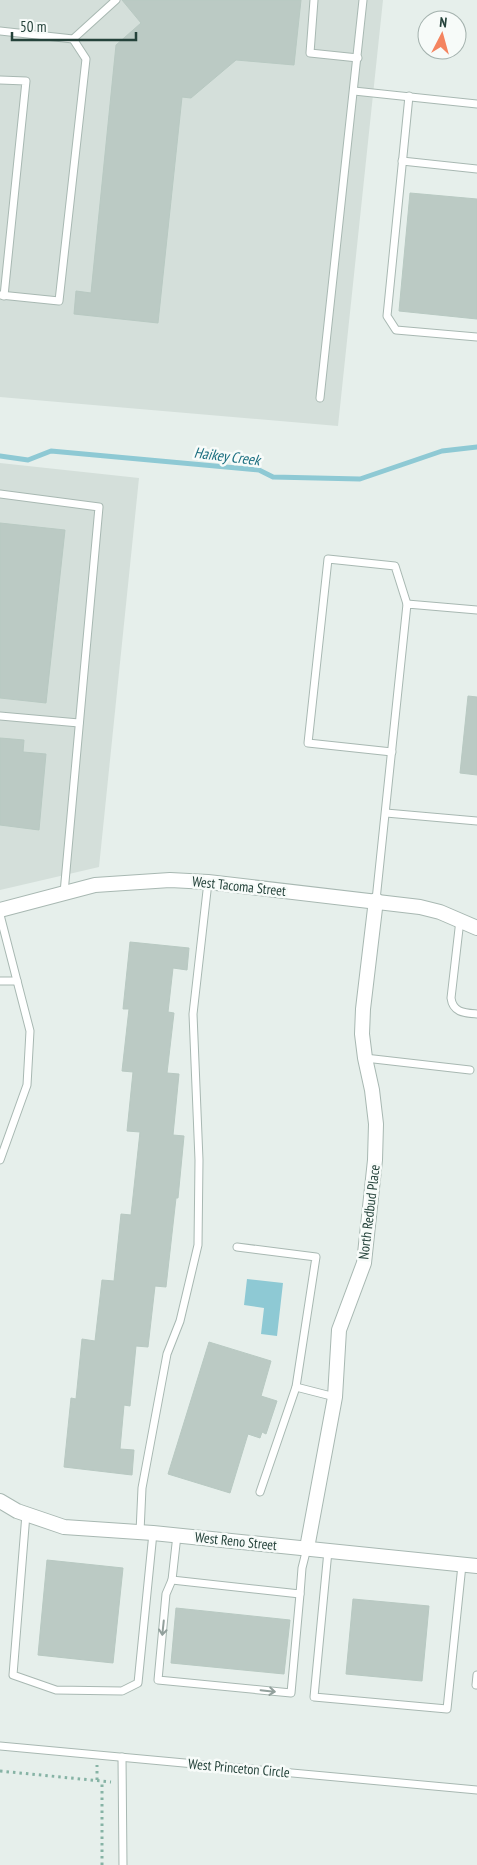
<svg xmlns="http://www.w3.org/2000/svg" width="477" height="1865" font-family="'PT Sans Narrow',sans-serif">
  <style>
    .built { fill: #d4dfda }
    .water { fill: #8ec9d4 }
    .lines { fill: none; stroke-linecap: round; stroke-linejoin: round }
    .stream { stroke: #8ec9d4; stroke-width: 5 }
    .building { fill: #bbcac4; stroke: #b8c9c2 }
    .lane-casing { stroke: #a8b8b2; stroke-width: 9 }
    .street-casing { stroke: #a8b8b2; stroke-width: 16 }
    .path { stroke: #86b3a5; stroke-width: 3; stroke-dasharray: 2.5 4; stroke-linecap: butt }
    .lane { stroke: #fff; stroke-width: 7 }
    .street { stroke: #fff; stroke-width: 14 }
    .oneway { stroke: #92a09c }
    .labels { text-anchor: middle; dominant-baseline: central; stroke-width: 5; stroke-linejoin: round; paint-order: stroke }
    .street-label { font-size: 14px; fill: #24423a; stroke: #f7fbf9 }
    .water-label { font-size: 15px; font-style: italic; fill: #1c6f80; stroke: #f7fbf9 }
  </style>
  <rect width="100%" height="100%" fill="#e6efeb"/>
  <g class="built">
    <polygon points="0,0 383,0 338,426 0,397"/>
    <polygon points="0,463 139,478 99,867 0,890"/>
  </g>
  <polygon class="water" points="247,1279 283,1283 277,1336 261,1334 264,1308 244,1305"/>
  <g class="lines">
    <polyline class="stream" points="0,456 28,460 51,451 259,470 273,477 360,479 442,451 477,447"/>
  </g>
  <g class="building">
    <polygon points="122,0 301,0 294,65 236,60 191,98 182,97 158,323 74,314 76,291 91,293 116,45 141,23"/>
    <polygon points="410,193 477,199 477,319 399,311"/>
    <polygon points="0,523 65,530 46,703 0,698"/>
    <polygon points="468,696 477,697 477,775 460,773"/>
    <polygon points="0,738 24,740 23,752 46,754 39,830 0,825"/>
    <polygon points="130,942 189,948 187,970 173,968 168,1012 174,1013 167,1073 179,1074 173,1135 184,1136 178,1198 176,1198 166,1287 155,1286 148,1347 136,1346 130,1406 124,1405 120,1449 134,1450 132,1475 64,1467 71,1398 76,1399 82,1339 95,1341 102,1280 114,1281 121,1214 131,1215 140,1132 127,1131 133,1072 122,1071 129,1009 123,1009"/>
    <polygon points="209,1342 271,1361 261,1396 277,1401 266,1434 262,1432 260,1438 248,1434 230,1493 168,1474"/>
    <polygon points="47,1560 123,1568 113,1663 38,1655"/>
    <polygon points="353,1599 429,1606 422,1681 346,1674"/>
    <polygon points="176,1608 290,1620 284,1674 171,1663"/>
  </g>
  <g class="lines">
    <g class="lane-casing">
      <g id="lane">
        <polyline points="314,0 310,53 358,58"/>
        <polyline points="0,31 73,39 116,0"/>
        <polyline points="0,80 26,81 4,296"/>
        <polyline points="354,91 477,104"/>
        <polyline points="409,96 387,316 396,330 477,337"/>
        <polyline points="402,161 477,169"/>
        <polyline points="0,295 59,301 86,59 73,39"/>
        <polyline points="320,398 363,0"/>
        <polyline points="0,494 99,507 64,893"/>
        <polyline points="0,716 79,723"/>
        <polyline points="392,752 308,743 328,559 395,566 407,604"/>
        <polyline points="386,813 477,821"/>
        <polyline points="376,900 407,604 477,610"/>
        <polyline points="0,915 30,1031 27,1085 0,1160"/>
        <path d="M460 920 451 998C453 1013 465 1013 477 1014"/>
        <polyline points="0,981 17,981"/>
        <polyline points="365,1058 470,1070"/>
        <polyline points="237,1247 316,1257 296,1387 260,1492"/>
        <polyline points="296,1387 335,1397"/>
        <polyline points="26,1514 13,1675 56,1690 122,1691 138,1683 153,1533"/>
        <polyline points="140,1532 142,1488 167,1354 180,1321 198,1245 199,1160 193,1014 208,882"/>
        <polyline points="177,1535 172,1580 300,1594 302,1568 307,1548"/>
        <polyline points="328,1551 314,1697 447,1709 462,1565"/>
        <polyline points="172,1580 166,1594 158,1680 291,1693 300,1594"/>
        <polyline points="476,1685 477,1675"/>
        <polyline points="0,1746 477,1790"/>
        <polyline points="122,1757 123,1865"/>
      </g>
    </g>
    <g class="street-casing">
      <g id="street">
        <polyline points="0,910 95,885 170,880 208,882 420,907 440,912 477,928"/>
        <polyline points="0,1501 17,1511 64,1527 153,1533 477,1566"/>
        <polyline points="307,1548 335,1397 339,1330 364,1263 375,1160 376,1124 372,1090 365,1058 362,1034 363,1009 376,900"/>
      </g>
    </g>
    <g class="path">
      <polyline points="0,1771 111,1782"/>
      <polyline points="97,1780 97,1765"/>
      <polyline points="102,1865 102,1781"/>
    </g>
    <use href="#lane" class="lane"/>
    <use href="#street" class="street"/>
  </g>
  <defs><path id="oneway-shaft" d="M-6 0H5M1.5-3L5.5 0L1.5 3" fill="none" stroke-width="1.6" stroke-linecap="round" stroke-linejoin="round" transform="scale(1.25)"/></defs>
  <g class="oneway">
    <use href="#oneway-shaft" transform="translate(163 1628) rotate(96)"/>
    <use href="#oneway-shaft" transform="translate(268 1691) rotate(6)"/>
  </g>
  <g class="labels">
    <g class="street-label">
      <text transform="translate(239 886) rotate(6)">West Tacoma Street</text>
      <text transform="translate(369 1212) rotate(-83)">North Redbud Place</text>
      <text transform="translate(236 1541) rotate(6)">West Reno Street</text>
      <text transform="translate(239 1768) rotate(5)">West Princeton Circle</text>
    </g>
    <g class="water-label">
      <text transform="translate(227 456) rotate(7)">Haikey Creek</text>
    </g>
  </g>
  <g transform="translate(442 35) rotate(6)"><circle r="24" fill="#f7fbf9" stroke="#a3b1ad"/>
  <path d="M0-4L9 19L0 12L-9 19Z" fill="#f4845f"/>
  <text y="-8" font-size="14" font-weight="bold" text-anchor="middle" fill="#24423a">N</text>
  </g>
  <path d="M12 32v8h124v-8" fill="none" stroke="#24423a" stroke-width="2.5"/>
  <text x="20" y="32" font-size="15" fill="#24423a" stroke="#f7fbf9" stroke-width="4" paint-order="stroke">50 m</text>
</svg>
